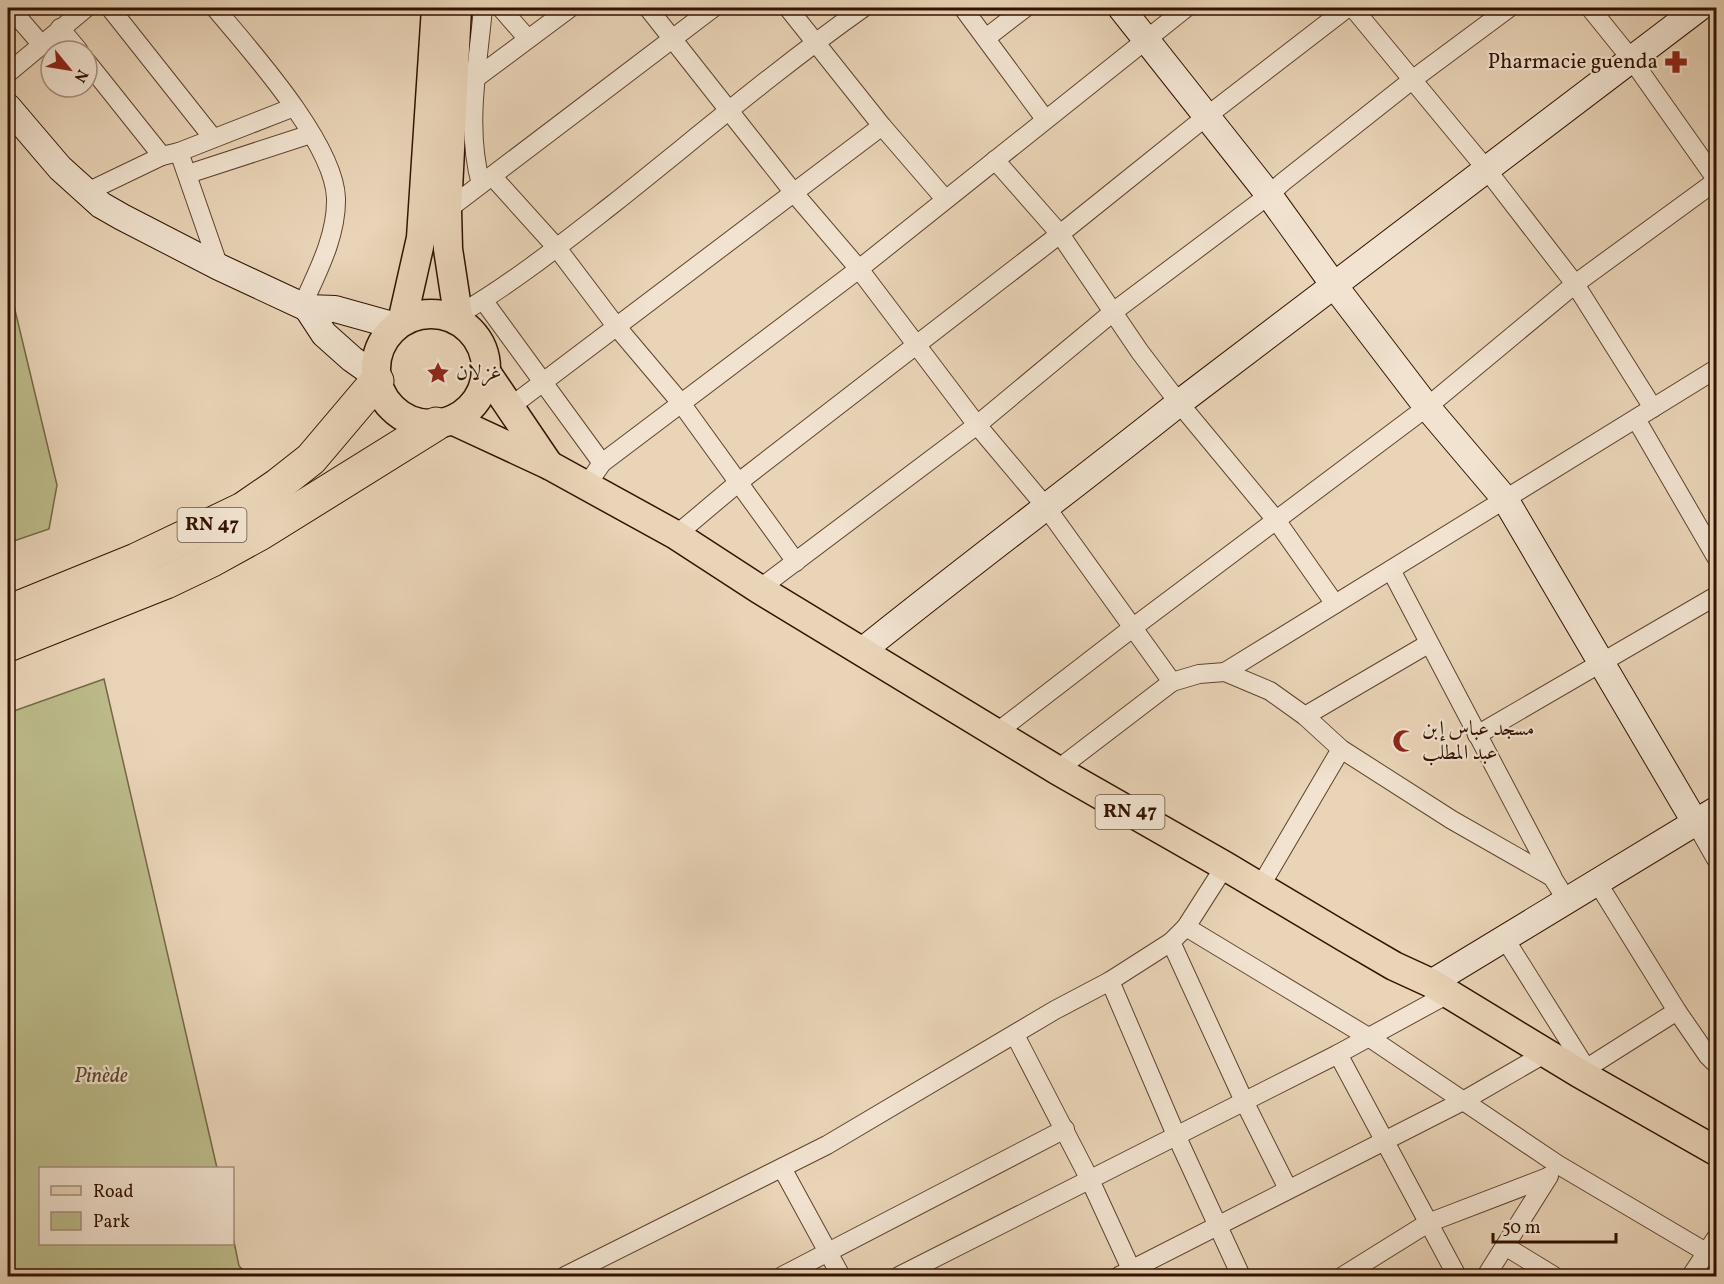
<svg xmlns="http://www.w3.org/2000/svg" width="1724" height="1284" font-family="Vollkorn,Amiri,serif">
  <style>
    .green { fill: #bcbb8a; stroke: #776646; stroke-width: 1.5 }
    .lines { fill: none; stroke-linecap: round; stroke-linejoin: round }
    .street-casing { stroke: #60422e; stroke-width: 20 }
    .secondary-casing { stroke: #321201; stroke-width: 28 }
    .primary-casing { stroke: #321201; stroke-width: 31 }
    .highway-casing { stroke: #321201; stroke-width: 35 }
    .street { stroke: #f1e3d0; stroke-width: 18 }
    .secondary { stroke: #f1e3d0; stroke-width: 26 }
    .primary { stroke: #e9d4b7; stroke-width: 28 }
    .highway { stroke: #e9d4b7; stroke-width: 33 }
    .labels { text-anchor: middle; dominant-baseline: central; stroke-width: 4.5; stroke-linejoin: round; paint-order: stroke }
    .shield { fill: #f1e3d0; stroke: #6b513f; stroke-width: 1.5 }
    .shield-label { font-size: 20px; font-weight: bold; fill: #321201 }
    .poi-label { font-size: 21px; fill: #321201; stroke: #f1e3d0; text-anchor: start }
    .park-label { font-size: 21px; font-style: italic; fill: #5b452a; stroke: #f1e3d0 }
  </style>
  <rect width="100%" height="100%" fill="#e9d4b7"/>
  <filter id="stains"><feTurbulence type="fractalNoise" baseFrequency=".00333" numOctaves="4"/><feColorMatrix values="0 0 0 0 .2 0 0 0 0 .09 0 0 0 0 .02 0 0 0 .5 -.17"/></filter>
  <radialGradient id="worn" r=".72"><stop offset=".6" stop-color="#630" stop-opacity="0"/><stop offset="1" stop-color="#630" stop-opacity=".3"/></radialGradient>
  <g class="green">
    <polygon points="8,281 57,485 49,529 8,543"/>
    <polygon points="104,679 217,1168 40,1168 40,1244 232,1244 233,1237 239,1266 249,1276 8,1276 8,713"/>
  </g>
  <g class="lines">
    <g class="street-casing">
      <g id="street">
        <polyline points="10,8 41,44"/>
        <polyline points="110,8 213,138"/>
        <path d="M215 8C251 51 334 143 336 198 337 236 317 273 302 306"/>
        <polyline points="501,8 527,38"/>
        <polyline points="648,8 794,193 859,269 977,425 1046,507 1172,682 1199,674 1225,672 1270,691 1305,716 1341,749 1452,820 1552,877 1566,899"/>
        <polyline points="788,8 882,126 945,199"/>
        <polyline points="963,8 1045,119"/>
        <polyline points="1353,8 1487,170 1575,284 1653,408"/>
        <polyline points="1590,8 1632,60 1716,179"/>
        <polyline points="60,28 79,51"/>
        <polyline points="986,38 1025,8"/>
        <polyline points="87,62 162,156"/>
        <polyline points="8,73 86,8"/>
        <polyline points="471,79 476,78 570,8"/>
        <polyline points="179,152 294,107"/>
        <polyline points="995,160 1060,234 1140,352 1179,403 1276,520 1335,604"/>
        <polyline points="188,174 311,134"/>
        <polyline points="492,176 557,248 616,326 681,403 796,562"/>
        <path d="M481 184C465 128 478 65 483 8"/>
        <polyline points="85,193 162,156 179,152 219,267"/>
        <polyline points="447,210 713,8"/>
        <polyline points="483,300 602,463"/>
        <path d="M458 315C513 283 563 243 613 204 696 138 777 69 863 8"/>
        <polyline points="510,407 882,126"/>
        <polyline points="1636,419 1716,557"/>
        <polyline points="586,486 602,463 859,269 1186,8"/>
        <polyline points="676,535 739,482 1060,234 1207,116 1347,8"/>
        <polyline points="1391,570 1552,876"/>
        <polyline points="759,589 977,425 1113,312 1269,195 1283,182 1412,80 1509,8"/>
        <polyline points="1225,672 1716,369"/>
        <polyline points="1305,716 1428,644"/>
        <polyline points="996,733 1131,629 1427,407 1575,284 1716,181"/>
        <polyline points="1477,735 1716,596"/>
        <polyline points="1057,770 1172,682"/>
        <polyline points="1695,822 1716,859"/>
        <polyline points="1597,882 1677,1011 1708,1056 1716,1064"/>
        <polyline points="1260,887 1341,749"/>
        <polyline points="1186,927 1370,1038 1557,1164 1716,1258"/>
        <polyline points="1505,939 1586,1068"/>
        <polyline points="1171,942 1244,1101 1288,1189"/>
        <polyline points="1110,981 1176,1135 1241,1276"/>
        <polyline points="1015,1035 1090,1180 1131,1269"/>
        <polyline points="1338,1054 1457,1276"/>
        <polyline points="1579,1073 1677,1011"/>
        <polyline points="782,1168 841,1276"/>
        <polyline points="1505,1246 1554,1276"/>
        <polyline points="565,1276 827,1145 1055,1010 1110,981 1171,942 1186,927 1225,866"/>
        <polyline points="782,1276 1065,1129"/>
        <polyline points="899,1276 1338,1054 1448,994"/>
        <polyline points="1119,1276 1463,1101 1546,1053"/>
        <polyline points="1343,1276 1428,1223 1548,1177"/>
        <polyline points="1486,1276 1549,1176"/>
        <polyline points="1691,1276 1716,1238"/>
      </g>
    </g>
    <g class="secondary-casing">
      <g id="secondary">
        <polyline points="1121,8 1269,195 1333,284 1427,407 1505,499 1695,822"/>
        <polyline points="8,107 60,168 101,205 122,217 219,267 307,308 335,309 396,326"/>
        <polyline points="307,308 324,334 352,359 376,376"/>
        <path d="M862 651C966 567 1074 487 1179 403L1699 8"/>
        <polyline points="1431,983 1716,810"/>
      </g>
    </g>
    <g class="primary-casing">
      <g id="primary">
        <polyline points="457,8 447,210 448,249 459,321"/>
        <circle cx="431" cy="369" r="55"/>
        <polyline points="402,322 421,238 436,8"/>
        <polyline points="486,372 549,465"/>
        <polyline points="452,420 549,465 676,535 759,589 1057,770 1225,866 1346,938 1394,966 1431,983 1579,1073 1716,1151"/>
      </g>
    </g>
    <g class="highway-casing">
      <g id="highway">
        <polyline points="8,612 136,560 243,509 278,485 311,459 377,381"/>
        <polyline points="8,645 166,582 212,560 261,533 436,424"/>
      </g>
    </g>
    <use href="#street" class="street"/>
    <use href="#secondary" class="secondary"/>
    <use href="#primary" class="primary"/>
    <use href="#highway" class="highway"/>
  </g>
  <defs>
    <g id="pharmacy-bare" transform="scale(1.8)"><path d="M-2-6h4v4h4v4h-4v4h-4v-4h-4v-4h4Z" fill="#8f2418" stroke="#f1e3d0" stroke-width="2.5" paint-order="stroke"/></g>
    <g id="sight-bare" transform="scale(1.8)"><path d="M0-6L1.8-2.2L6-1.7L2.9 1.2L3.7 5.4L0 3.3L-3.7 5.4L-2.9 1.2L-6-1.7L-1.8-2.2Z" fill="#8f2418" stroke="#f1e3d0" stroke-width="2.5" paint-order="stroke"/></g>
    <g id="mosque-bare" transform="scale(1.8)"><path d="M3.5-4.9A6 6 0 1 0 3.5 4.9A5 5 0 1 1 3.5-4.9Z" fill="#8f2418" stroke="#f1e3d0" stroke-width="2.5" paint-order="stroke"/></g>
  </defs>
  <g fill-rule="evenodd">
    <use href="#pharmacy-bare" x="1676" y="62"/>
    <use href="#sight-bare" x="438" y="373"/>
    <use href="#mosque-bare" x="1404" y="741"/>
  </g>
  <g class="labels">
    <g class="shield">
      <rect x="177.5" y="508" width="69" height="34" rx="4.5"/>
      <rect x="1095.5" y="795" width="69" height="34" rx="4.5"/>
    </g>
    <g class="shield-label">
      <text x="212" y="525">RN 47</text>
      <text x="1130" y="812">RN 47</text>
    </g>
    <g class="poi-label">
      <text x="1658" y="62" text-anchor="end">Pharmacie guenda</text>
      <text x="456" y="373">غزلان</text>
      <text x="1422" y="729">مسجد عباس إبن<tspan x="1422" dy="24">عبد المطلب</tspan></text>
    </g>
    <g class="park-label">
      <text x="101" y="1076">Pinède</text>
    </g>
  </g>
  <rect width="1724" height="1284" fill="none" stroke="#e9d4b7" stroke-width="30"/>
  <rect x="9" y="9" width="1706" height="1266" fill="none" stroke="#321201" stroke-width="3"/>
  <rect x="15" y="15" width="1694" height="1254" fill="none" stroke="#321201" stroke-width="1.5"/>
  <rect x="39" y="1167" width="195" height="78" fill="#f1e3d0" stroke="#a58f7d" stroke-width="1.5"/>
  <rect x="51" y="1186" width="30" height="9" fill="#e9d4b7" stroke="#a58f7d" stroke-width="1.5"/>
  <text x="93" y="1197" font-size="18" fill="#321201">Road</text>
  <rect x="51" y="1212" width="30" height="18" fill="#bcbb8a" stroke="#a58f7d" stroke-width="1.5"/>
  <text x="93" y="1227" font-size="18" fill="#321201">Park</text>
  <g transform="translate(69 69) rotate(120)"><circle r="28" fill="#f1e3d0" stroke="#a58f7d" stroke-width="1.5"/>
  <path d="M0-4.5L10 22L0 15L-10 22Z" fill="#8f2418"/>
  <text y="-9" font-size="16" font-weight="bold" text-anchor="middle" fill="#321201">N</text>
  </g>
  <path d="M1493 1233v9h123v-9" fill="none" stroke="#321201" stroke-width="3"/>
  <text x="1502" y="1233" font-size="18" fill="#321201" stroke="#f1e3d0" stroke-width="4.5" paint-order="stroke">50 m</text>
  <rect width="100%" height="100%" filter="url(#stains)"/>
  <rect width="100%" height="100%" fill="url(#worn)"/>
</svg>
